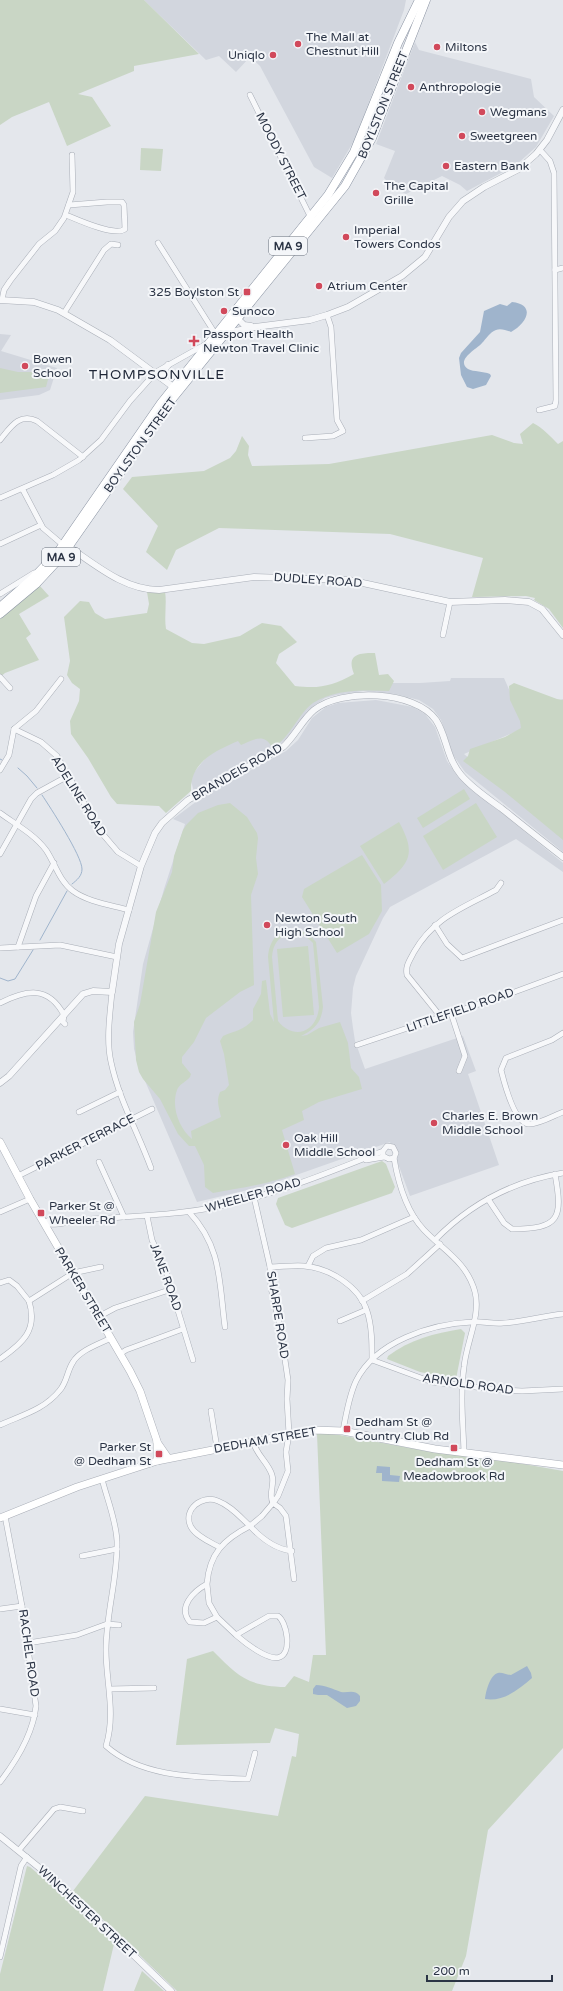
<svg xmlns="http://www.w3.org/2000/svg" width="563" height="1991" font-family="'Varela Round',sans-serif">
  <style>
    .built { fill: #d2d6de }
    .green { fill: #c9d6c5; fill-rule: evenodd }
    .water { fill: #9fb4cc }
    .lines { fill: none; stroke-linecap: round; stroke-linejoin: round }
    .stream { stroke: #9fb4cc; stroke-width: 1 }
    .minor-casing { stroke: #a9aeb7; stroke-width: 6 }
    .tertiary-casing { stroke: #a9aeb7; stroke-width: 7 }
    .secondary-casing { stroke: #a9aeb7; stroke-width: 8 }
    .trunk-casing { stroke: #8b94a3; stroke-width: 9 }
    .minor { stroke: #f7f8fa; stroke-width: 5 }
    .tertiary { stroke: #f7f8fa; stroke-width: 6 }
    .secondary { stroke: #fff; stroke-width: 7 }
    .trunk { stroke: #fff; stroke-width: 8 }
    .poi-dot { fill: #d1495b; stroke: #f4f6f9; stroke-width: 1.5 }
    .labels { text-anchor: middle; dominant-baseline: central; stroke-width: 4; stroke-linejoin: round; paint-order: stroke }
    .shield { fill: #f4f6f9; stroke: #676e7b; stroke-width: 1 }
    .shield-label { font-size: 11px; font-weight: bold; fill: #2b3445 }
    .poi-label { font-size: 12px; fill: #2b3445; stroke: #f4f6f9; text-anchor: start }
    .street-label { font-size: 12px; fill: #2b3445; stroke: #f4f6f9 }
    .quarter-label { font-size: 14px; letter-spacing: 1px; fill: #1d2536; stroke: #f4f6f9 }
  </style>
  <rect width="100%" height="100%" fill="#e4e7ec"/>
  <g class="built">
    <polygon points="144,0 406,0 404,10 355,139 332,178 314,167 260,66 250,57 236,72 219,56 206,60"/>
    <polygon points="415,42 419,50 531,79 534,97 554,116 536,147 516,165 467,191 460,185 442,176 406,194 393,187 384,178 395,151 376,144"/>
    <polygon points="0,334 11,335 1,351 57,368 50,390 39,395 0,400"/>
    <polygon points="451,678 504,678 521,717 563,699 563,711 464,754 563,837 563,852 465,772 453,755 441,720 433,709 419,700 395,694 363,691 336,695 325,698 307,711 291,735 275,748 194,792 190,777 215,747 352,683 420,683 450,681"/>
    <polygon points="376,700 413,707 425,714 435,727 447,761 458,777 563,863 563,872 516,839 390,907 383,918 356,976 353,988 351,1013 353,1028 355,1041 365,1069 463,1036 476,1071 468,1074 499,1165 410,1196 390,1142 265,1186 197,1202 139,1067 134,1049 133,1032 143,964 164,889 185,824 173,819 205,795 286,751 298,740 312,718 326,707 338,703"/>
  </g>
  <g class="green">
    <polygon points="0,0 144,0 199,54 134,66 134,71 78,94 92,97 111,126 67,146 49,102 12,117 0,125"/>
    <polygon points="141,148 163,149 161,171 140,170"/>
    <polygon points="0,368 18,372 50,372 46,387 0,393"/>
    <path d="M533 423C543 428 550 436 558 444L563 441V628L549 609 534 600 535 598 526 596 472 597 483 558 390 534 219 528 176 550 167 570 146 552 158 526 123 489 132 477 204 471 230 458 236 451 242 436 249 446 248 455 252 466 329 464 492 435 514 443 523 444 520 434Z"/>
    <polygon points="40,586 49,596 19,614 31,634 26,638 39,660 5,673 0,677 0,619"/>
    <path d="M165 591C167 604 164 616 166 629L192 643 204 644 240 636 262 623 281 626 297 642 279 654 276 663 295 686C320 689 332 686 354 674 346 654 359 653 375 653L379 675 388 674 394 681 389 691C364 690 335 689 313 703 298 713 286 746 271 746 264 732 251 741 241 745L238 741C215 751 190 762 191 791L166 813 159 806 117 804 111 797 88 758 71 734 70 721 79 701 80 689 72 683 67 675 70 661 64 617 80 601 89 602 95 613 105 619 147 613 149 604 147 592Z"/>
    <polygon points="514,683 557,699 563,700 563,840 505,792 463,761 468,756 470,749 505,737 521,728 520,721 510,700 509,686"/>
    <polygon points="464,789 470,799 423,828 417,818"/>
    <path d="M230 803 247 817 257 833 258 838 256 858 258 874 251 895 254 985 240 992 206 1018 194 1042 182 1057V1063L191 1074 190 1077C186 1082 179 1084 177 1090 171 1107 179 1128 192 1139L191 1131 221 1117C219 1108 216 1101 220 1092L225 1090 229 1085 224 1054 220 1041 223 1036C234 1031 244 1030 253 1020V1009L261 994 262 981 266 980 270 1014 274 1022 268 957C270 928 297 919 316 942L323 1007C321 1023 315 1029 301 1036L307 1035 319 1028 340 1022 348 1043 351 1068 359 1077 362 1089 319 1102 302 1111 304 1120 282 1130 295 1174C269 1184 241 1188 213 1193L205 1187 204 1165 195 1146H189L178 1134 160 1099 143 1079 139 1072 136 1060 134 1022 140 1004 156 912 172 872 174 856 183 830 187 824 198 813 218 805ZM291 932C301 933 306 936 313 943L319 1007C317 1032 294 1041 278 1021L272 957C273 944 278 937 291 932Z"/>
    <polygon points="476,803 497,837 443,870 423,836"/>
    <path d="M399 822C416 853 411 863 384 884L360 846Z"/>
    <polygon points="362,855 381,885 382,911 369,934 337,953 302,897 304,889"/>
    <polygon points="308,946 314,1015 283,1017 277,949"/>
    <polygon points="382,1161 386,1164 395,1187 392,1193 292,1228 285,1225 276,1204 278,1198"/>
    <path d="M461 1329 465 1333 456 1379 420 1372 387 1359 388 1356C409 1340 435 1333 461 1329Z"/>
    <path d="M317 1434H334L426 1451 490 1458 563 1471V1748L488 1830 466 1956 452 1991H177L73 1891 145 1796 278 1816 292 1756 296 1757 299 1734 275 1728 270 1743 176 1745 187 1659 213 1651C238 1676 247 1686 285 1687L294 1676 309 1682 313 1655H326Z"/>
    <polygon points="27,1866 30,1867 63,1895 114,1944 103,1991 0,1991 0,1974"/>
    <polygon points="142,1971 164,1991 134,1991"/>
  </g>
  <g class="water">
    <path d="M512 302C537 305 526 324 511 332 506 330 500 328 496 330 490 332 486 339 482 343 477 349 455 360 468 369 474 372 483 371 490 374L491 376 486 385 473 389 467 387 461 375 459 358 461 353 480 332 484 311 500 304 507 306Z"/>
    <polygon points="377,1466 390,1467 390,1475 400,1476 399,1482 382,1481 382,1473 376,1473"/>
    <path d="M527 1666 531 1673 532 1678C519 1689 504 1702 485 1699 486 1691 490 1675 498 1673 502 1672 507 1675 511 1675Z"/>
    <path d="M316 1685C325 1685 333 1689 341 1692 349 1693 354 1689 360 1696V1701L356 1706 347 1708 327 1695H318L313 1694V1689Z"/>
  </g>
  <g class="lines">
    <g class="stream">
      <polyline points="0,759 2,760"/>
      <polyline points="18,768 27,776 37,788"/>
      <path d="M42 795C50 807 82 856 82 869 82 876 77 880 72 884"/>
      <polyline points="40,940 67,891"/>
      <polyline points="0,978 8,981 15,979 33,950"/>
    </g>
    <g class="minor-casing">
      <g id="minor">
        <polyline points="250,95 311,218"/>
        <path d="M66 215C78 220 115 237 125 229L124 205 122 202H107L69 205"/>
        <polyline points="158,243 216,335"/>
        <polyline points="555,270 563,268"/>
        <polyline points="2,300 4,290 10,281 39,244 55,231 64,218 73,192 72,155"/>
        <polyline points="64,313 104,250 111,244 118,245"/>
        <polyline points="539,410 555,406 556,400 554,173 550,161 540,150"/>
        <polyline points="305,438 333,436 343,431 337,420 331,327 327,315"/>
        <path d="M0 440C10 428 19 412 37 421L83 457"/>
        <polyline points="23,490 43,528 63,545"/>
        <polyline points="0,498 53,475 79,460 101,440 130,401 156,372 206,344"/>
        <polyline points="0,544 41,525"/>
        <polyline points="0,594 34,573"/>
        <polyline points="443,635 450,602"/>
        <polyline points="0,677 10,688"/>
        <polyline points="14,729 41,742 57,756 100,831 118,852 141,866"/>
        <polyline points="0,770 9,755 14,729 36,711 61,679"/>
        <path d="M0 813C15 824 34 834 46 850 55 863 59 881 73 891 88 902 111 905 129 910"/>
        <polyline points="0,854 31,799 37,793 68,776"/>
        <polyline points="435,925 447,944 462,958 563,920"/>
        <polyline points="18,947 36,896 54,863"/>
        <polyline points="0,948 60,945 117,957"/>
        <path d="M112 992C110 1014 106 1040 111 1062 119 1100 138 1132 151 1168"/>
        <path d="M0 1003C26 990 48 985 64 1015L63 1022 65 1024"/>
        <polyline points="451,1013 465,1056 459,1071"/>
        <path d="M441 1017 407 975C405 966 410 960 414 952 434 917 463 908 496 890L501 883"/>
        <path d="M563 1033 552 1040 506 1058 501 1070C504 1082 514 1122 528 1124 538 1125 553 1116 563 1112"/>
        <polyline points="357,1045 509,994 563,974"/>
        <polyline points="79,1112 120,1092"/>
        <path d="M394 1158C398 1182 406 1211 424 1230 443 1250 467 1262 475 1292 481 1316 466 1343 464 1367 460 1395 463 1423 464 1452"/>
        <polyline points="366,1160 384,1157"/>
        <polyline points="99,1162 124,1217"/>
        <polyline points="18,1176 152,1109"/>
        <polyline points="254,1197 270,1267 271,1288 280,1326 288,1380 287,1399 289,1434 286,1452 288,1471 278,1496 273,1503"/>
        <path d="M488 1199 504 1223 512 1229C560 1229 563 1218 555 1174"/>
        <polyline points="0,1212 30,1199"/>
        <path d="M189 1212C222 1247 219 1282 225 1327"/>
        <polyline points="147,1216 152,1240 166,1271 193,1360"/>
        <path d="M44 1223C53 1227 79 1220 91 1219 135 1216 178 1215 221 1206 274 1195 333 1171 383 1151L387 1146 393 1147 396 1153 394 1158 389 1159 383 1156V1151"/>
        <polyline points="44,1223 51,1219 69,1220"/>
        <path d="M435 1240C470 1204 514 1181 563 1173"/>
        <polyline points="308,1266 313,1256 326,1248 361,1240 414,1217"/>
        <path d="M270 1267C281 1267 293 1265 304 1266 329 1268 359 1286 367 1311 372 1326 372 1343 372 1360L432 1382 501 1390 522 1391 563 1389"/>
        <polyline points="0,1283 9,1280 17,1286 29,1301"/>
        <polyline points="362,1301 407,1274 440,1244"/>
        <polyline points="98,1317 115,1308 172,1289"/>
        <polyline points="340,1321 366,1310"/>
        <polyline points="120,1354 126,1350 183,1329"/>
        <path d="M0 1359C23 1343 38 1330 29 1301L73 1273 101 1267"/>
        <polyline points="211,1411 217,1448"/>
        <path d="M0 1425C22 1415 44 1410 60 1390 67 1382 67 1371 73 1362 80 1350 99 1344 111 1338"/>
        <path d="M343 1431C346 1414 349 1396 356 1381 376 1341 431 1324 472 1322 482 1321 492 1324 503 1323 523 1322 543 1316 563 1314"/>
        <path d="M253 1441C256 1455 268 1462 272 1475 275 1484 268 1495 273 1503"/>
        <path d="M102 1479C107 1499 116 1520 117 1541 118 1577 106 1613 106 1650 106 1683 116 1713 106 1746 143 1779 202 1777 248 1779L255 1753"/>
        <path d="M219 1547C210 1542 196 1536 191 1527 182 1510 202 1494 218 1501 231 1506 240 1517 250 1526L262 1516 273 1503 280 1508 286 1516 294 1579"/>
        <polyline points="82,1556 117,1549"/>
        <path d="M207 1584 209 1603 217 1617 204 1623 190 1622C177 1607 194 1591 207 1584 209 1554 224 1539 250 1526 261 1538 274 1549 292 1551"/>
        <polyline points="0,1609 22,1606"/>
        <path d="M217 1617 236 1635 269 1616H278C287 1622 292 1652 280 1657 269 1662 244 1642 236 1635"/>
        <polyline points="28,1643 77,1635 107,1624 119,1625"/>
        <polyline points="110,1689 154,1688"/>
        <polyline points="0,1709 35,1715"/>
        <path d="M0 1782C17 1760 33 1734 36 1706L22 1606 5 1516"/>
        <polyline points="19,1850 54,1809 60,1807 83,1811"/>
        <polyline points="0,1957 21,1866 27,1857"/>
      </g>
    </g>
    <g class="tertiary-casing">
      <g id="tertiary">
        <polyline points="0,300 34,302 58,310 110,340 176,389"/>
        <polyline points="238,319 244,325 251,326"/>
        <polyline points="226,333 255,327 310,320 327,315 348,307 402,276 425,257 449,217 463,201 484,187 519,169 536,154 547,140 563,110"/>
        <polyline points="166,381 163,372 168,365"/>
        <path d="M69 547C97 566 125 590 159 590L254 577 349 580 450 602 505 600 529 602 542 609 563 635"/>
        <path d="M0 1083 9 1076 83 994 93 991 112 992 119 944 141 866 155 833 162 823 188 800 283 747C295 736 302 720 314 710 341 688 415 690 436 720 447 737 446 757 461 775 472 788 487 798 501 808 521 824 542 841 563 857"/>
        <polyline points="0,1836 57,1882 171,1991"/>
      </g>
    </g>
    <g class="secondary-casing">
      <g id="secondary">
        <polyline points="0,1142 30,1199 130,1371 140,1391 157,1441 157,1461"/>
        <polyline points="157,1442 168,1458"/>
        <polyline points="0,1518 77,1487 157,1461 313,1430 343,1431 435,1449 563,1465"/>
      </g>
    </g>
    <g class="trunk-casing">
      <g id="trunk">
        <polyline points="0,607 32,579 58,552 161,403 328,195 354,152 398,43 419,0"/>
        <polyline points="0,614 36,584 62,556 169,403 345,186 372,138 426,0"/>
      </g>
    </g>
    <use href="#minor" class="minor"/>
    <use href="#tertiary" class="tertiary"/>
    <use href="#secondary" class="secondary"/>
    <use href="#trunk" class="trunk"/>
  </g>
  <g class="poi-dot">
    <circle cx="298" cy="44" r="4"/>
    <circle cx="437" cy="47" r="4"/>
    <circle cx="273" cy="55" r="4"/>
    <circle cx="411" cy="87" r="4"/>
    <circle cx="482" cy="112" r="4"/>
    <circle cx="462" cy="136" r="4"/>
    <circle cx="446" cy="166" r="4"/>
    <circle cx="376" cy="193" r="4"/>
    <circle cx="346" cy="237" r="4"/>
    <circle cx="319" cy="286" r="4"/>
    <rect x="243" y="288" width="8" height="8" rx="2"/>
    <circle cx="224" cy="311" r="4"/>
    <path d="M192 335h4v4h4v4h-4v4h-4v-4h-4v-4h4z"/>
    <circle cx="25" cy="366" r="4"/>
    <circle cx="267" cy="925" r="4"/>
    <circle cx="434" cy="1123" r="4"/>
    <circle cx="286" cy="1145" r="4"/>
    <rect x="37" y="1209" width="8" height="8" rx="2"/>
    <rect x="343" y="1425" width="8" height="8" rx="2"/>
    <rect x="450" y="1444" width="8" height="8" rx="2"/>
    <rect x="155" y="1450" width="8" height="8" rx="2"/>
  </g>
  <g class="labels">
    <g class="shield">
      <rect x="269" y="237" width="38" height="18" rx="3"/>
      <rect x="42" y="548" width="38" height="18" rx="3"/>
    </g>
    <g class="shield-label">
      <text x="288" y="246">MA 9</text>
      <text x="61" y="557">MA 9</text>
    </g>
    <g class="poi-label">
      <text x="306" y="37">The Mall at<tspan x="306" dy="14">Chestnut Hill</tspan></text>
      <text x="445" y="47">Miltons</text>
      <text x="265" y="55" text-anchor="end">Uniqlo</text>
      <text x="419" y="87">Anthropologie</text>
      <text x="490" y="112">Wegmans</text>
      <text x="470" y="136">Sweetgreen</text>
      <text x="454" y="166">Eastern Bank</text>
      <text x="384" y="186">The Capital<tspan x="384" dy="14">Grille</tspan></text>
      <text x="354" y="230">Imperial<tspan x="354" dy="14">Towers Condos</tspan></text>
      <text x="327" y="286">Atrium Center</text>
      <text x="239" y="292" text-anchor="end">325 Boylston St</text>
      <text x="232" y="311">Sunoco</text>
      <text x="203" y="334">Passport Health<tspan x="203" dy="14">Newton Travel Clinic</tspan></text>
      <text x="33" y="359">Bowen<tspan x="33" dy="14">School</tspan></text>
      <text x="275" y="918">Newton South<tspan x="275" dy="14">High School</tspan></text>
      <text x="442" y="1116">Charles E. Brown<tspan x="442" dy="14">Middle School</tspan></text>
      <text x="294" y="1138">Oak Hill<tspan x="294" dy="14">Middle School</tspan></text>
      <text x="49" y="1206">Parker St @<tspan x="49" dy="14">Wheeler Rd</tspan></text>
      <text x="355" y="1422">Dedham St @<tspan x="355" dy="14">Country Club Rd</tspan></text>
      <text x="151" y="1447" text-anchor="end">Parker St<tspan x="151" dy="14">@ Dedham St</tspan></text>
      <text x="454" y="1462" text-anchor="middle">Dedham St @<tspan x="454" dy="14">Meadowbrook Rd</tspan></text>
    </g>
    <g class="street-label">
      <text transform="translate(383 105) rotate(-68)">BOYLSTON STREET</text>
      <text transform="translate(281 156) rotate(63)">MOODY STREET</text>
      <text transform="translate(140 445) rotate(-54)">BOYLSTON STREET</text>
      <text transform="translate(318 580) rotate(4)">DUDLEY ROAD</text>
      <text transform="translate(237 772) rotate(-30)">BRANDEIS ROAD</text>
      <text transform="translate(79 796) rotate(58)">ADELINE ROAD</text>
      <text transform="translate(460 1010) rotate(-19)">LITTLEFIELD ROAD</text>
      <text transform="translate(85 1142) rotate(-27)">PARKER TERRACE</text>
      <text transform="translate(253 1195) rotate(-16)">WHEELER ROAD</text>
      <text transform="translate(166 1277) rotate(70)">JANE ROAD</text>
      <text transform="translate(83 1290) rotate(59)">PARKER STREET</text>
      <text transform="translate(278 1315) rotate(81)">SHARPE ROAD</text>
      <text transform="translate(468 1384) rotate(8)">ARNOLD ROAD</text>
      <text transform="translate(265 1440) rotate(-10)">DEDHAM STREET</text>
      <text transform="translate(29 1653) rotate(82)">RACHEL ROAD</text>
      <text transform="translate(87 1912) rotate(43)">WINCHESTER STREET</text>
    </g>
    <g class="quarter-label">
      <text x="157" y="374">THOMPSONVILLE</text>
    </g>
  </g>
  <path d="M427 1975v6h125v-6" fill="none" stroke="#2b3445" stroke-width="2"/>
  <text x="433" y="1975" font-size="12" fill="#2b3445" stroke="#f4f6f9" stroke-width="3" paint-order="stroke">200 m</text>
</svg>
